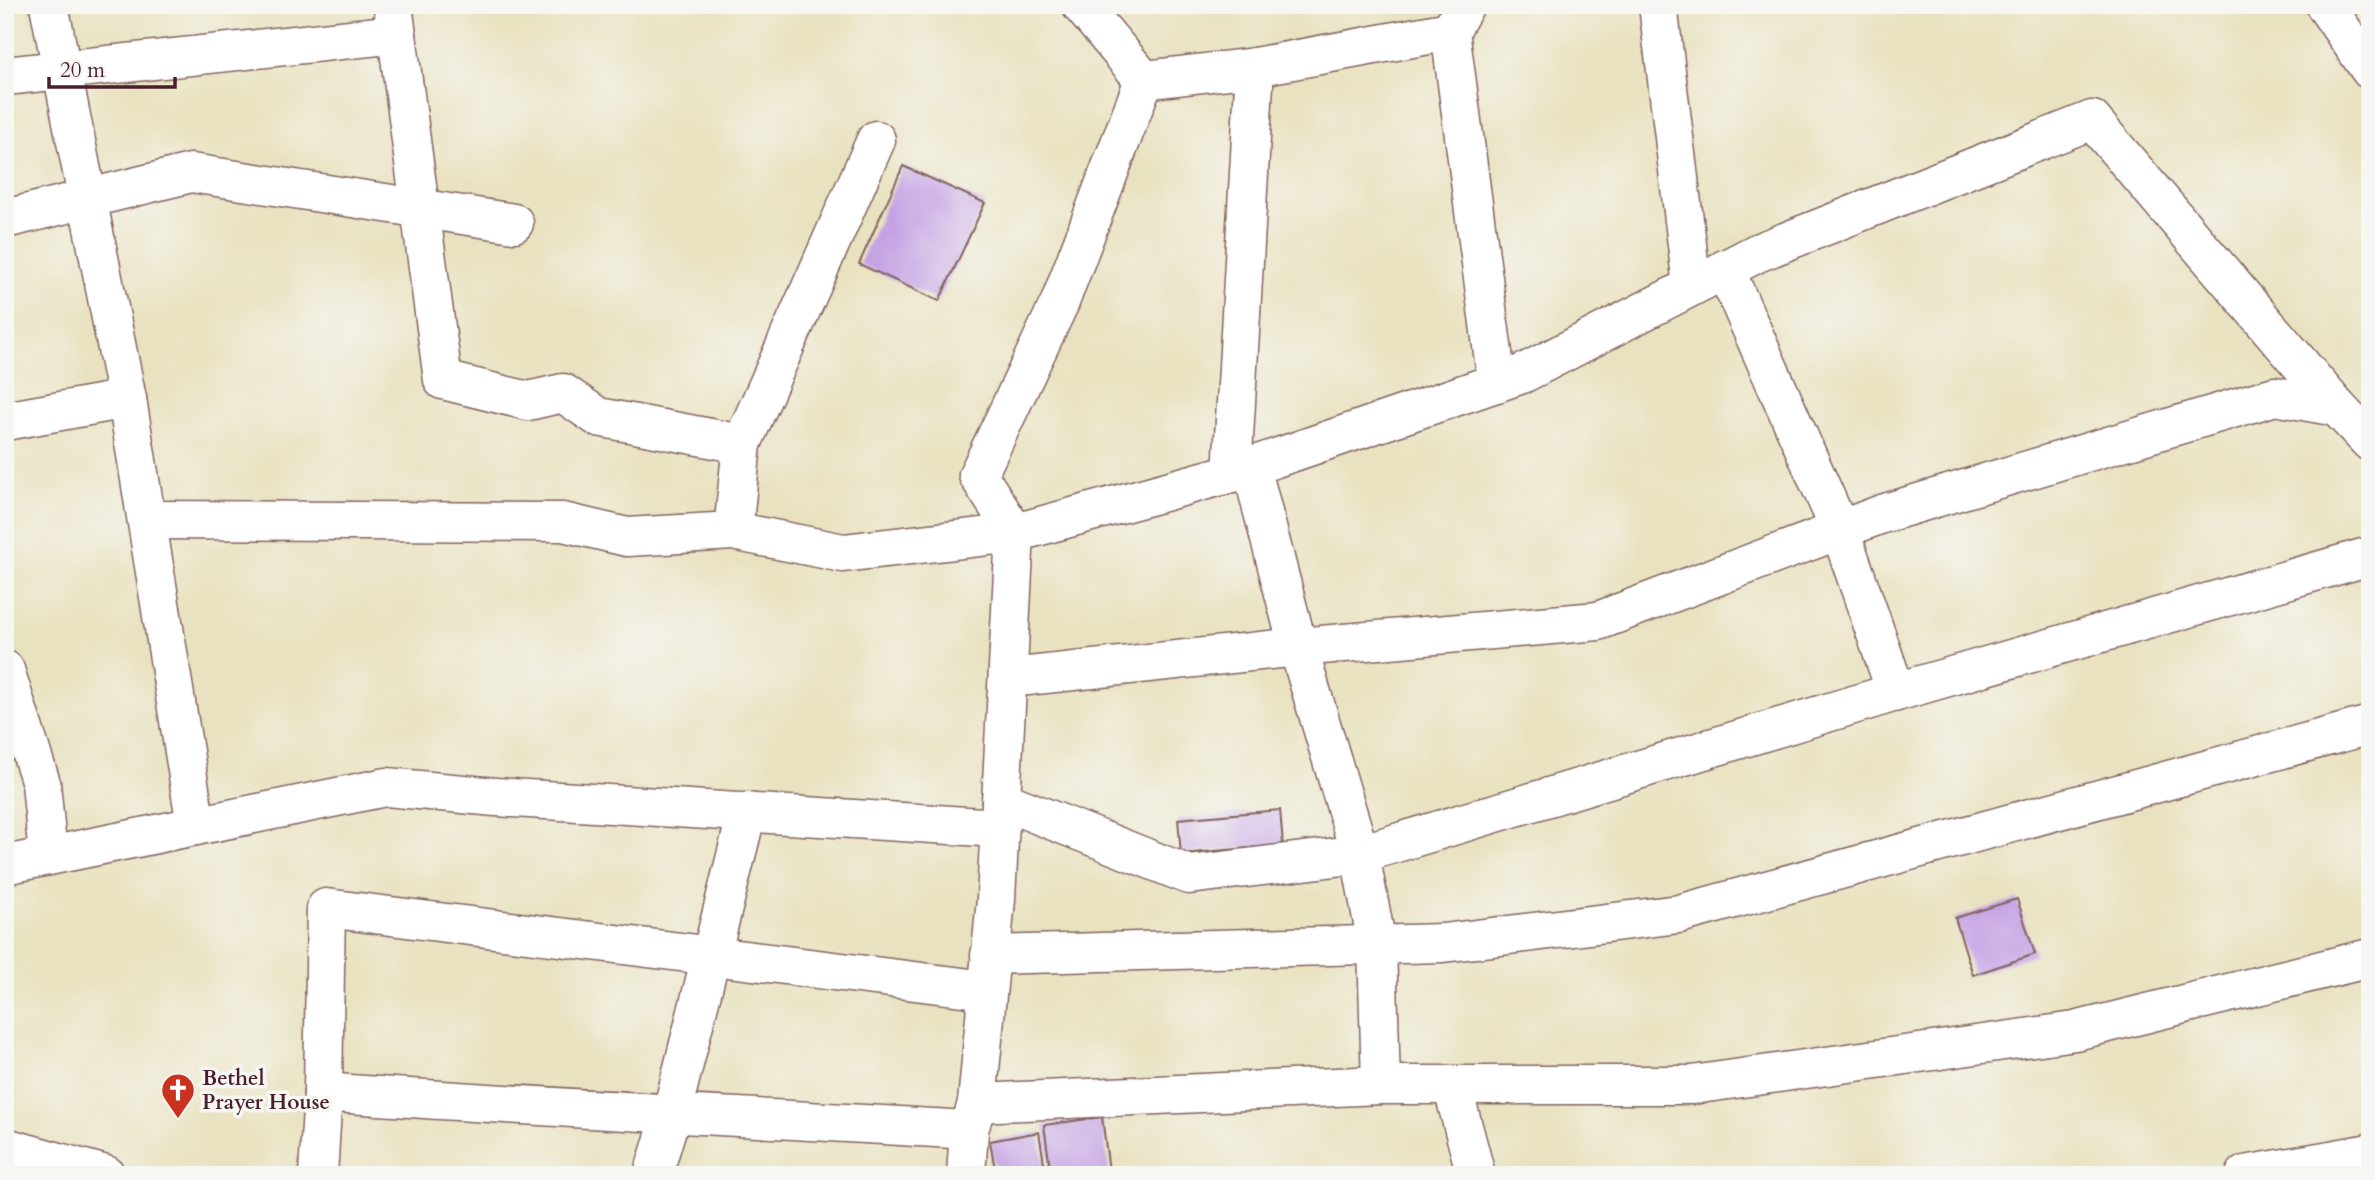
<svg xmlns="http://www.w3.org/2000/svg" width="2375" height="1180" font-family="Cardo,serif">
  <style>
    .building { fill: #c4a2e4 }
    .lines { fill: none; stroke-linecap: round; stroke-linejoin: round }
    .minor-casing { stroke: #82635f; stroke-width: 41 }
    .minor { stroke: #fff; stroke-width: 38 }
    .labels { text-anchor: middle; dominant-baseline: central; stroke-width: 7; stroke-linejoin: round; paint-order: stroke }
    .poi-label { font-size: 21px; font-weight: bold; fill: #4a1f2b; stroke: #f6f6f2; text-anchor: start }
  </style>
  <rect width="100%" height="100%" fill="#f6f6f2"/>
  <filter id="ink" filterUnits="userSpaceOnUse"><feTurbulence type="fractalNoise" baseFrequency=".0143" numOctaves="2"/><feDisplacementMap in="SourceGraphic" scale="14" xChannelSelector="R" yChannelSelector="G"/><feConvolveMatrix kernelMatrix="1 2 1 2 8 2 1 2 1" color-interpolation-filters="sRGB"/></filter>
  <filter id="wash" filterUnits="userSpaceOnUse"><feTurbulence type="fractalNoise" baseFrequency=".00686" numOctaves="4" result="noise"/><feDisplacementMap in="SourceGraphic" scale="28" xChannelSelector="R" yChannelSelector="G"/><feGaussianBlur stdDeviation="1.57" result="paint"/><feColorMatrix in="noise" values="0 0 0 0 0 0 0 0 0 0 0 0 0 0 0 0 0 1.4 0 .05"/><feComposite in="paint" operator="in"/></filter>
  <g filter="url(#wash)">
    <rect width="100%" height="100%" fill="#e9e2c0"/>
    <g id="blocks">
      <g class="building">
        <polygon points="903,166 985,203 939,301 859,264"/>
        <polygon points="1280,810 1283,845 1181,854 1178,819"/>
        <polygon points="2017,899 2035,954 1973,975 1955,918"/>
        <polygon points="1102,1117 1109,1171 1081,1175 1051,1175 1044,1125"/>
        <polygon points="1039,1132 1046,1175 996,1175 990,1141"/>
      </g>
    </g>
  </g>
  <g filter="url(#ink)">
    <use href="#blocks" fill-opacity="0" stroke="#82635f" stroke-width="2"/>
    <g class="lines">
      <g class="minor-casing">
        <g id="minor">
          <polyline points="49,5 127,399 196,826"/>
          <polyline points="393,5 443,380 528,401 563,393 598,417 742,444"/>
          <polyline points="1081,5 1144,80"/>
          <polyline points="1658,5 1692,286"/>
          <polyline points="2325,5 2370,70"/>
          <polyline points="1450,31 1497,383"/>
          <polyline points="5,76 397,34"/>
          <polyline points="5,219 191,173 514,223"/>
          <polyline points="1725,269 1840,530 1896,692"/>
          <polyline points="5,421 127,399"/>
          <polyline points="1251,466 1298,647 1360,854 1377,945 1381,1085"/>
          <polyline points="1232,473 1255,67"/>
          <polyline points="147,520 563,522 627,537 733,531 843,553 1015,533 1232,473 1522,374 1757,253 2092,120 2337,407 2370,442"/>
          <polyline points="733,531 742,444 876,140"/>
          <polyline points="5,670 41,783 48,856"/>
          <polyline points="1008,678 1298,647 1598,621 1882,514 2275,396 2337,407"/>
          <polyline points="1001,800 1189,875 1360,854 1896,692 2370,556"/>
          <polyline points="5,865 386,787 496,797 999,828"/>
          <polyline points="990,955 1443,943 1679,914 2370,725"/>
          <polyline points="1452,1085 1476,1175"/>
          <path d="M323 1092C538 1108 754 1117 969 1130"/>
          <polyline points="977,1103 1381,1085 1692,1085 2075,1031 2370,958"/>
          <polyline points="5,1147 106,1175"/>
          <polyline points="318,1175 323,1092 326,908 987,990"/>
          <polyline points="653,1175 672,1112 747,812"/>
          <polyline points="966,1175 969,1130 977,1103 996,899 1015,533 978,475 1060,302 1144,80 1255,67 1450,31 1465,5"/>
          <polyline points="2245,1175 2370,1153"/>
        </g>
      </g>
      <use href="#minor" class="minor"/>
    </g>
  </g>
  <defs>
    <g id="church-pin" transform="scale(1.75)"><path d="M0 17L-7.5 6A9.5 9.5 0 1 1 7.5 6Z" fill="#c8321e" stroke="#f6f6f2"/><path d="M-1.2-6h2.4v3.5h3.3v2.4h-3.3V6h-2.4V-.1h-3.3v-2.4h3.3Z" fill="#fff"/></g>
  </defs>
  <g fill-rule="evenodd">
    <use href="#church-pin" x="178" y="1090"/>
  </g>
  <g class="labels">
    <g class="poi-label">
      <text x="202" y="1078">Bethel<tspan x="202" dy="24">Prayer House</tspan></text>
    </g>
  </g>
  <rect width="2375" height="1180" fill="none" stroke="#f6f6f2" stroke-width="28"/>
  <path d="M49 77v10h126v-10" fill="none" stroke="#4a1f2b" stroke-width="3.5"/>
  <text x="60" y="77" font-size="21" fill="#4a1f2b" stroke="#f6f6f2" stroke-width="5" paint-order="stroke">20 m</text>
</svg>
